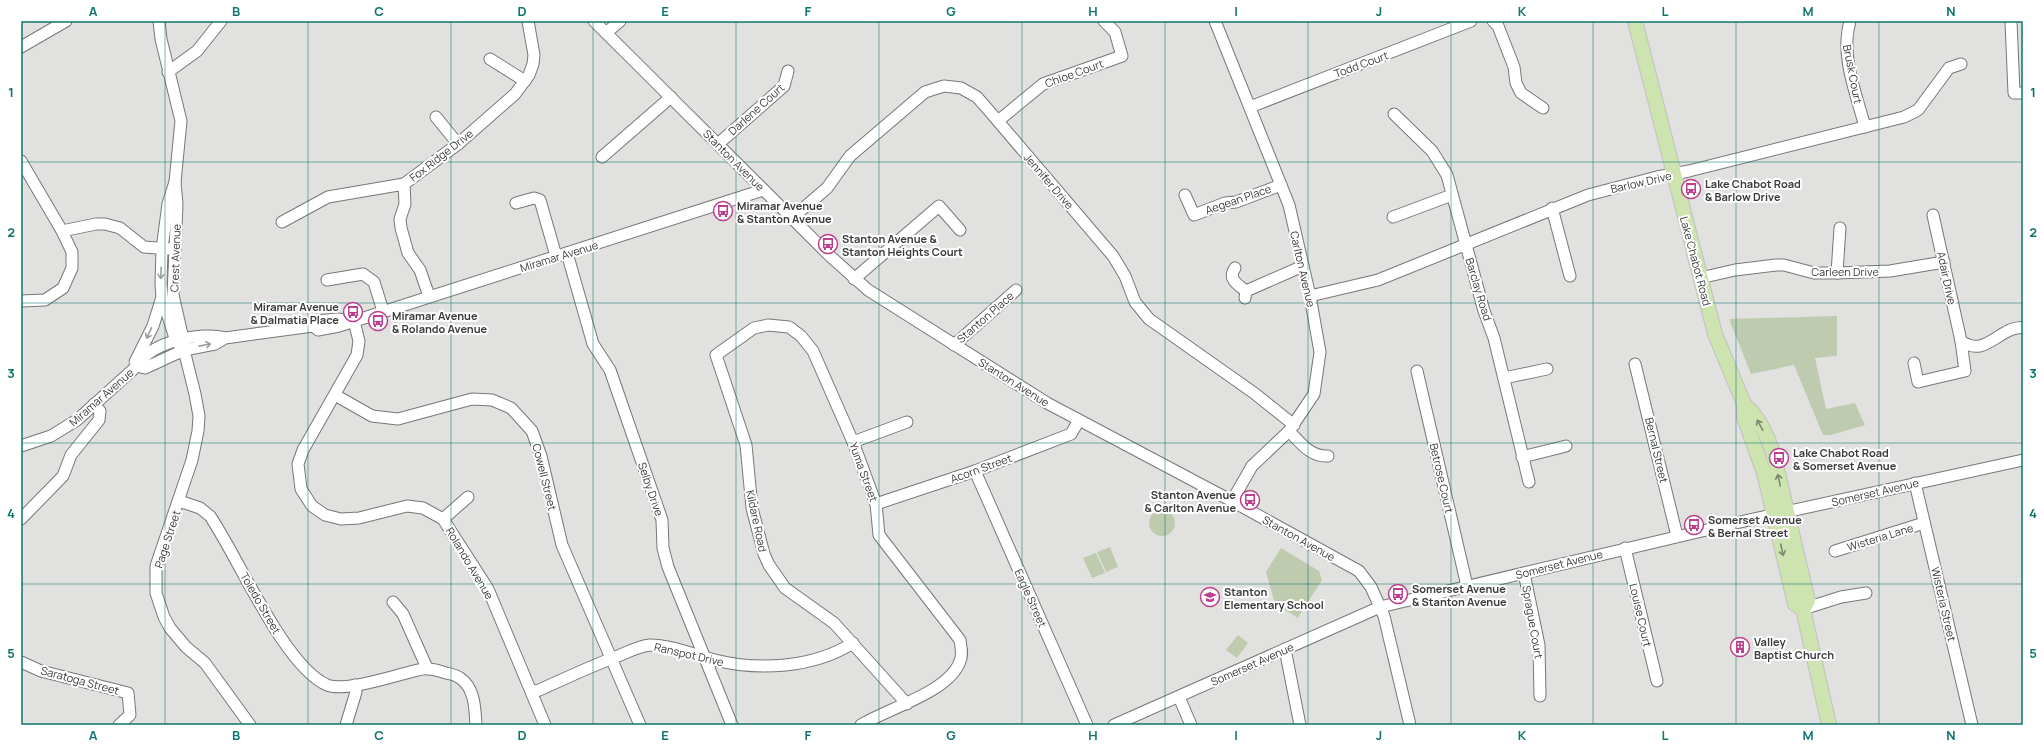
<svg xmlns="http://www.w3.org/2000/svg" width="2044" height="746" font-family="Manrope,sans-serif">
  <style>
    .green { fill: #becbaf }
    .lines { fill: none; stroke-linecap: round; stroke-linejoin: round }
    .minor-casing { stroke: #777876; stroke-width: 13 }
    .major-casing { stroke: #c0c0c0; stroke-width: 16 }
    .minor { stroke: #fff; stroke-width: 11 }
    .major { stroke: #cde3b0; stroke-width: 14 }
    .oneway { stroke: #9c9d9c }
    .oneway2 { stroke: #7c876f }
    .grid { fill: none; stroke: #0f766e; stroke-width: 1; stroke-opacity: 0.55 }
    .labels { text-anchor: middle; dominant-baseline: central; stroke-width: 4; stroke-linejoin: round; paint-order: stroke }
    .street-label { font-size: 11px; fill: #3a3b3a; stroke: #fff }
    .poi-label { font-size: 11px; font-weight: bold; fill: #3a3b3a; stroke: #fff; text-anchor: start }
    .neatline { fill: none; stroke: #0f766e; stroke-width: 1.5 }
    .grid-label { font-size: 13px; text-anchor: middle; font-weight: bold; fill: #0f766e }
  </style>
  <rect width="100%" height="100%" fill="#e1e2df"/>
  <g class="green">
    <polygon points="1837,316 1837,356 1815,358 1826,409 1855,403 1865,425 1831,435 1823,435 1794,365 1751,374 1729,319"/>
    <circle cx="1162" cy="523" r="13"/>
    <polygon points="1110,547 1118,567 1106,572 1097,552"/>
    <polygon points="1281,548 1319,571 1322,580 1298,618 1275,604 1266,572"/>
    <polygon points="1096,553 1105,573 1092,578 1083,558"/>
    <polygon points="1238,635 1248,643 1237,658 1226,650"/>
  </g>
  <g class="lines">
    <g class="minor-casing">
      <g id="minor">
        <polyline points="159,21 161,39 181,121 175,182 168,204 162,249 161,284 162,297 176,341 184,350"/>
        <polyline points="594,21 831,257 868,290 1047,403 1232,501 1359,571 1371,587 1384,616 1410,725"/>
        <polyline points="1215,21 1289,205 1310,296 1320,352 1314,394 1289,431 1252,466 1232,501"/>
        <polyline points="1493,21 1498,26 1514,67 1516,83 1521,93 1543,108"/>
        <path d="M1850 21C1840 55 1856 93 1865 127"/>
        <polyline points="2011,21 2014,93 2023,93"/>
        <polyline points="606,33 620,21"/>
        <polyline points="21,47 66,21"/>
        <polyline points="490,59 525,81"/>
        <polyline points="168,72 197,51 221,21"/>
        <polyline points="1250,107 1471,21"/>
        <polyline points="1394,114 1432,151 1447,175 1484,311 1494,338 1529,482"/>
        <polyline points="436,117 458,144"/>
        <polyline points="998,121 1043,84 1122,56 1115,32 1104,21"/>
        <polyline points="718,144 784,86 788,71"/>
        <polyline points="602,157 671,97"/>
        <polyline points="21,161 62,231"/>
        <polyline points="175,182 177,204 173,295 183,339 184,350 195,394 199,416 198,431 192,460 156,566 156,593 164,617 170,628 186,647 205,663 250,725"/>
        <polyline points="404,184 405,204 400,219 401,228 408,253 420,270 429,296"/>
        <polyline points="1185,195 1194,215 1225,203 1236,202 1281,185"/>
        <polyline points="516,203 534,198 540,200 556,256"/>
        <polyline points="1552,208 1570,276"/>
        <polyline points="1393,217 1452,195"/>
        <polyline points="792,218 827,188 850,156 925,92 944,86 961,88 977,97 991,113 1113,256 1125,276 1135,302 1149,319 1254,393 1294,425"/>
        <polyline points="282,222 328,197 404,184 458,144 515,94 529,75 533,64 534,55 528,21"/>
        <polyline points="567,253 593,344 610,370 662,520 663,548 668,567 732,725"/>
        <path d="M1235 268C1227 279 1238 285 1246 291L1245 298"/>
        <polyline points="1837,273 1840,228"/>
        <polyline points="1700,278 1735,270 1776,265 1784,265 1814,273 1837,273 1890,271 1944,262"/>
        <polyline points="854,279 939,206 960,230"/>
        <polyline points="327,280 363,274 374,282 383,311"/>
        <polyline points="1246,291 1303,266"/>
        <polyline points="1310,296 1378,280 1588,195 1657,177 1689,171 1904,117 1918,110 1949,68 1961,64"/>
        <polyline points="21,301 45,300 63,288 72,268 72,252 62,231 96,224 105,224 120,228 144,247 170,249"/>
        <polyline points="354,321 359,341 357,355 303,450 298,464 301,489 312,506 325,515 341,519 359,518 407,506 423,508 443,519 488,589 545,725"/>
        <polyline points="313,326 318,330 339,326 763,190"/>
        <path d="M1961 341C1981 355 1992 338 2010 330 2014 328 2019 328 2023 327"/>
        <polyline points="954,345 1016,290"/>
        <polyline points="135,362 153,326 162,297"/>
        <polyline points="1914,363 1918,382 1965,371 1961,341 1933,215"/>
        <polyline points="1635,364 1677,536"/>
        <polyline points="137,366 145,368 184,350 215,344 225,338 313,326 317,321 337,319 353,321"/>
        <polyline points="1417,371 1467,586"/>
        <polyline points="1504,378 1547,369"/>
        <polyline points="335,395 372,416 398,419 472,399 492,400 511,408 532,431 541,456 562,545 640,725"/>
        <path d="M1289 431C1300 442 1310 457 1328 456"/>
        <polyline points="853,442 907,422"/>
        <path d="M21 446 51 436 77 420 137 366C150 342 201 331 225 338"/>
        <polyline points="1522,457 1566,446"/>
        <polyline points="975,471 1087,725"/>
        <polyline points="1915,483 1972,725"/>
        <path d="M179 501 200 508 210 516C238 557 284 666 327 685 344 692 391 677 410 672 416 671 422 668 428 669 434 669 440 671 446 673 450 674 456 675 460 678 475 688 475 709 476 725"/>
        <polyline points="876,504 975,471 1071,434 1079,420"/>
        <polyline points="21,519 63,476 71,455 99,420 100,411 94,404"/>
        <polyline points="443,519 468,497"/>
        <polyline points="1625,548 1657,681"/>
        <polyline points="1835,551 1924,523"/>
        <polyline points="1524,573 1539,645 1540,696"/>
        <polyline points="393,602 403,614 427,668"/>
        <polyline points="1803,609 1841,597 1866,593"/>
        <polyline points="1285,649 1300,725"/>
        <polyline points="21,662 41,671 128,693 130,715 119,725"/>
        <path d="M531 690 537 691C564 679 591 666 618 656 628 652 639 646 650 645 671 645 694 655 715 660 759 671 813 668 853 643"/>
        <polyline points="1179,697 1191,725"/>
        <polyline points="346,725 356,692 355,685"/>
        <path d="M861 725C886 709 950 692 960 661 963 655 961 647 960 640L879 535 876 504 853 442 813 351 801 336 789 327 768 325 754 328 716 355 746 445 752 508 764 554 769 565 785 588 834 623 907 704"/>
        <polyline points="1114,725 1380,607 1740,522 2023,460"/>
      </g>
    </g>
    <g class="major-casing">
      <g id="major">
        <polyline points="1635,21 1715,334 1744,404 1744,417 1764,473 1795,604 1803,609"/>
        <path d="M1744 404C1771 427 1776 466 1784 499 1792 533 1800 567 1808 601L1803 609 1829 725"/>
      </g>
    </g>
    <use href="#minor" class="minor"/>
    <use href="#major" class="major"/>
  </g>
  <defs><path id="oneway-shaft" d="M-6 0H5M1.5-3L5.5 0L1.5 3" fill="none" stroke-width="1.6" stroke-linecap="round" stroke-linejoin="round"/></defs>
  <g class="oneway">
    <use href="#oneway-shaft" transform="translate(161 273) rotate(92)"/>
    <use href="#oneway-shaft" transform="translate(149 333) rotate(116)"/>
    <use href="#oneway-shaft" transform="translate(205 345) rotate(-11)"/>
  </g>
  <g class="oneway2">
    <use href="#oneway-shaft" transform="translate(1760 425) rotate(-118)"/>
    <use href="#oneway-shaft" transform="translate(1779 480) rotate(-102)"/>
    <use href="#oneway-shaft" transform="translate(1782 550) rotate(77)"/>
  </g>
  <path class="grid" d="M165 21V725M308 21V725M451 21V725M593 21V725M736 21V725M879 21V725M1022 21V725M1165 21V725M1308 21V725M1451 21V725M1593 21V725M1736 21V725M1879 21V725M21 162H2023M21 303H2023M21 443H2023M21 584H2023"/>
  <defs>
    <g id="bus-ring" transform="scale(1)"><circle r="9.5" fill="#fff" stroke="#bd408f" stroke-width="1.5"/><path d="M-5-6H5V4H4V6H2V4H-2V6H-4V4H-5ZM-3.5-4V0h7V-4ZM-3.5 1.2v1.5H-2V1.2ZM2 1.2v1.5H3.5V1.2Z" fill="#bd408f"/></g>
    <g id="school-ring" transform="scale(1)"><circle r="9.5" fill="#fff" stroke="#bd408f" stroke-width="1.5"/><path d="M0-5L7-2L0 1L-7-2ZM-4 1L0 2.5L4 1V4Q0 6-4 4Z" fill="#bd408f"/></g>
    <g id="building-ring" transform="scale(1)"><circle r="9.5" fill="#fff" stroke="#bd408f" stroke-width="1.5"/><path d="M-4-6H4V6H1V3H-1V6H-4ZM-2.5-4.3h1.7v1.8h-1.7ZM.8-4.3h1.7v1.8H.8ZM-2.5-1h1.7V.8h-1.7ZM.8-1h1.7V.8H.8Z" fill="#bd408f"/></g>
  </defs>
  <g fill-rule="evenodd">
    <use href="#bus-ring" x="1691" y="189"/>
    <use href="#bus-ring" x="723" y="211"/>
    <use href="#bus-ring" x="828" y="244"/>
    <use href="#bus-ring" x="353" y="312"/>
    <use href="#bus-ring" x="378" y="321"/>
    <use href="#bus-ring" x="1779" y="458"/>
    <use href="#bus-ring" x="1250" y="500"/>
    <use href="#bus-ring" x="1694" y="525"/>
    <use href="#bus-ring" x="1398" y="594"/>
    <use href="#school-ring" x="1210" y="597"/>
    <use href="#building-ring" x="1740" y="647"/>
  </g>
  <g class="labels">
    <g class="street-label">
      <text transform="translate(1361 64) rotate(-20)">Todd Court</text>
      <text transform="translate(1074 73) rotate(-20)">Chloe Court</text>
      <text transform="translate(1853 74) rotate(79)">Brusk Court</text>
      <text transform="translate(756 109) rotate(-42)">Darlene Court</text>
      <text transform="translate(441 155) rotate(-38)">Fox Ridge Drive</text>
      <text transform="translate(734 160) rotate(45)">Stanton Avenue</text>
      <text transform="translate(1049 181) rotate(49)">Jennifer Drive</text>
      <text transform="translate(1641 182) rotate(-13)">Barlow Drive</text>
      <text transform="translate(1238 199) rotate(-19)">Aegean Place</text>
      <text transform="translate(559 256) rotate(-17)">Miramar Avenue</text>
      <text transform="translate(175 258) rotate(-88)">Crest Avenue</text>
      <text transform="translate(1696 261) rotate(75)">Lake Chabot Road</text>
      <text transform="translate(1303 269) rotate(77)">Carlton Avenue</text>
      <text x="1845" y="271">Carleen Drive</text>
      <text transform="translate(1947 278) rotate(78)">Adair Drive</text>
      <text transform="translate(1479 289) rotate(73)">Barclay Road</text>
      <text transform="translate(985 317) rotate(-41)">Stanton Place</text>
      <text transform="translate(1014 382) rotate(32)">Stanton Avenue</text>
      <text transform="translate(101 397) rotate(-41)">Miramar Avenue</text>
      <text transform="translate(1657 450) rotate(77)">Bernal Street</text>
      <text transform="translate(981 468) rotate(-20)">Acorn Street</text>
      <text transform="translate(864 472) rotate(70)">Yuma Street</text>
      <text transform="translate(545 477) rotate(76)">Cowell Street</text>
      <text transform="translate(1442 478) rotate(77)">Betrose Court</text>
      <text transform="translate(651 489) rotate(71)">Selby Drive</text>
      <text transform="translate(1875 492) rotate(-13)">Somerset Avenue</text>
      <text transform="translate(757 521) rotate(78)">Kildare Road</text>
      <text transform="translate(1880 537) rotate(-17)">Wisteria Lane</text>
      <text transform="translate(1299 538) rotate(29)">Stanton Avenue</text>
      <text transform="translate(167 539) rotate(-72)">Page Street</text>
      <text transform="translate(470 563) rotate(59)">Rolando Avenue</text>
      <text transform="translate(1559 564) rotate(-14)">Somerset Avenue</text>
      <text transform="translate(1031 598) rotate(66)">Eagle Street</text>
      <text transform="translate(261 603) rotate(60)">Toledo Street</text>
      <text transform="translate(1944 604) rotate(77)">Wisteria Street</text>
      <text transform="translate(1641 615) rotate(77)">Louise Court</text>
      <text transform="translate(1533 622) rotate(80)">Sprague Court</text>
      <text transform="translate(689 654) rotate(13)">Ranspot Drive</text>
      <text transform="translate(1252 664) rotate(-24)">Somerset Avenue</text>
      <text transform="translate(80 680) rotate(15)">Saratoga Street</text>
    </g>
    <g class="poi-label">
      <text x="1705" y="183">Lake Chabot Road<tspan x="1705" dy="13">&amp; Barlow Drive</tspan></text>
      <text x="737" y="205">Miramar Avenue<tspan x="737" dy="13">&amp; Stanton Avenue</tspan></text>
      <text x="842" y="238">Stanton Avenue &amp;<tspan x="842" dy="13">Stanton Heights Court</tspan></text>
      <text x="339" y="306" text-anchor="end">Miramar Avenue<tspan x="339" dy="13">&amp; Dalmatia Place</tspan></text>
      <text x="392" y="315">Miramar Avenue<tspan x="392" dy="13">&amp; Rolando Avenue</tspan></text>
      <text x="1793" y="452">Lake Chabot Road<tspan x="1793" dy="13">&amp; Somerset Avenue</tspan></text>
      <text x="1236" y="494" text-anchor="end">Stanton Avenue<tspan x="1236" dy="13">&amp; Carlton Avenue</tspan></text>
      <text x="1708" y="519">Somerset Avenue<tspan x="1708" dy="13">&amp; Bernal Street</tspan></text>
      <text x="1412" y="588">Somerset Avenue<tspan x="1412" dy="13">&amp; Stanton Avenue</tspan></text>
      <text x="1224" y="591">Stanton<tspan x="1224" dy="13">Elementary School</tspan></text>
      <text x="1754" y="641">Valley<tspan x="1754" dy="13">Baptist Church</tspan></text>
    </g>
  </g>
  <rect width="2044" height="746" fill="none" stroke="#ffffff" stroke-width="44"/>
  <rect x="22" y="22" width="2000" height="702" class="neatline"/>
  <g class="grid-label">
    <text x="93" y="16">A</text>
    <text x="236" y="16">B</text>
    <text x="379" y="16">C</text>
    <text x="522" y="16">D</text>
    <text x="665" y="16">E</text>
    <text x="808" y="16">F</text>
    <text x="951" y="16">G</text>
    <text x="1093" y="16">H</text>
    <text x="1236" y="16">I</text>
    <text x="1379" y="16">J</text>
    <text x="1522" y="16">K</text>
    <text x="1665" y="16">L</text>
    <text x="1808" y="16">M</text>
    <text x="1951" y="16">N</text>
    <text x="11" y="97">1</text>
    <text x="2033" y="97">1</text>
    <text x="11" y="237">2</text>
    <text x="2033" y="237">2</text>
    <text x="11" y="378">3</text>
    <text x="2033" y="378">3</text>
    <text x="11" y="518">4</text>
    <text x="2033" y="518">4</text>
    <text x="11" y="658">5</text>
    <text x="2033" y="658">5</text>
    <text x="93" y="740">A</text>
    <text x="236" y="740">B</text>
    <text x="379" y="740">C</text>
    <text x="522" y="740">D</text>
    <text x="665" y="740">E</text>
    <text x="808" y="740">F</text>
    <text x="951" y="740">G</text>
    <text x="1093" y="740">H</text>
    <text x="1236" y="740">I</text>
    <text x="1379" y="740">J</text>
    <text x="1522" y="740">K</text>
    <text x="1665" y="740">L</text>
    <text x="1808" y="740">M</text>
    <text x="1951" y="740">N</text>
  </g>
</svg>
